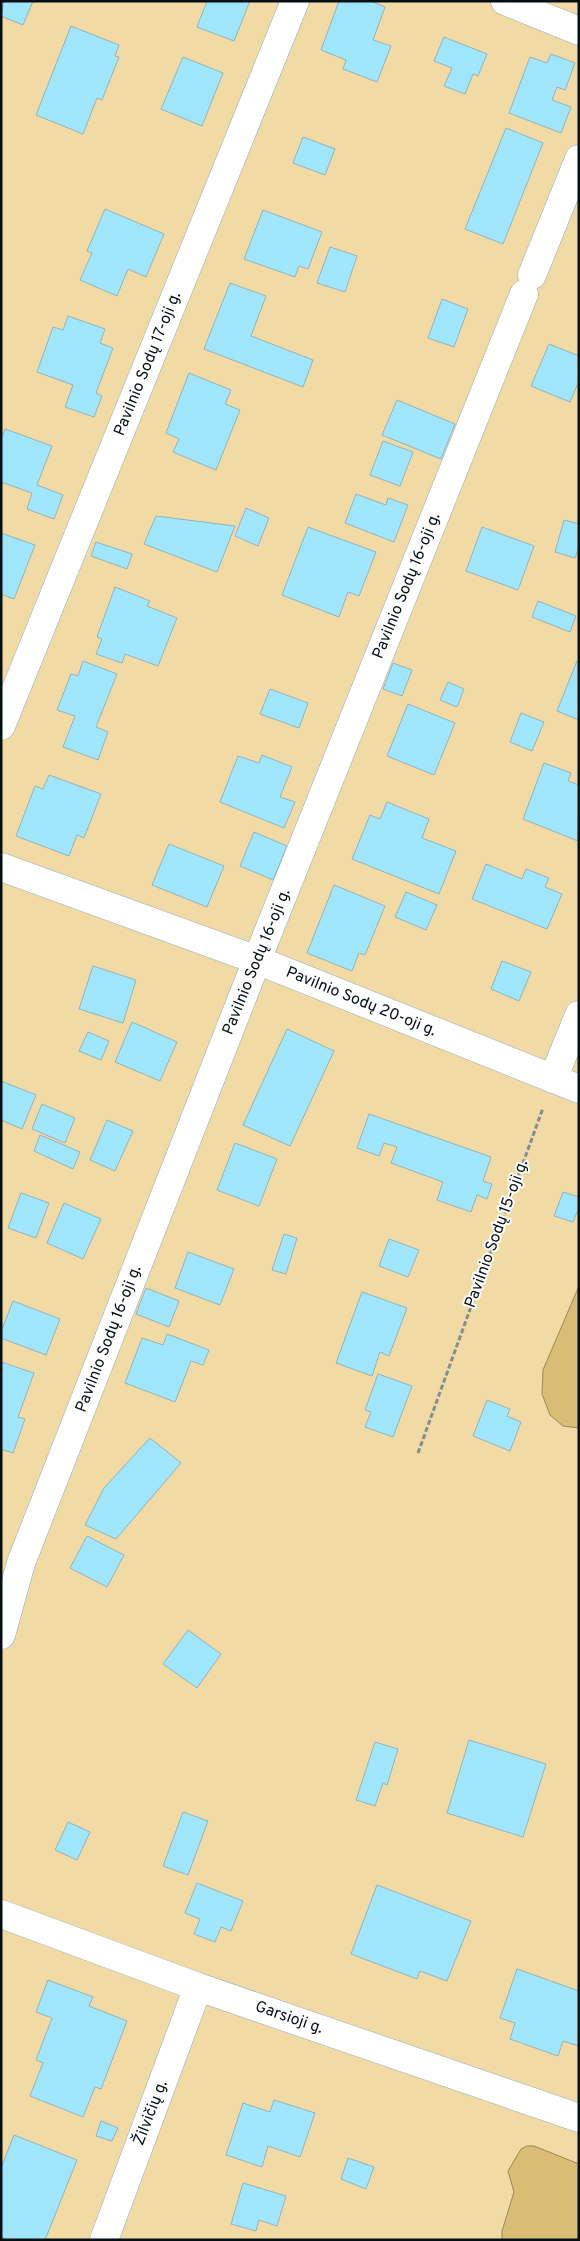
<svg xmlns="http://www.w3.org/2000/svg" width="580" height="2241" font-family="Overpass,sans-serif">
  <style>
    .green { fill: #f1daa4 }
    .water { fill: #d9bd75; stroke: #998958 }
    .building { fill: #a0e7fe; stroke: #91b4bf }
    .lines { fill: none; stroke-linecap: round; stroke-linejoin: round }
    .minor-casing { stroke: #8eb1bc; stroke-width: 29 }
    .path { stroke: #818f93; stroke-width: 3; stroke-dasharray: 5 2.5; stroke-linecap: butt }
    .minor { stroke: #fff; stroke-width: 28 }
    .labels { text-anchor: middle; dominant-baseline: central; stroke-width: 4; stroke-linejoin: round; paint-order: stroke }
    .street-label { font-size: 16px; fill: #041014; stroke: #fff }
  </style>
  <rect width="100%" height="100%" fill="#ebfaff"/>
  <rect class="green" x="1" y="1" width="578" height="2239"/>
  <g class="water">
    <polygon points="579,1286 579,1428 563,1426 550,1415 542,1394 543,1370"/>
    <polygon points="527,2146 534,2146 579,2164 579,2240 502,2240 502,2231 514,2192 508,2171 521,2149"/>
  </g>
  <g class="building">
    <polygon points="4,1 33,1 23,25 1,16"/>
    <polygon points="207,1 250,1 234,41 197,27"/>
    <polygon points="339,1 370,1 385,7 373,40 391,46 377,82 343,69 346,60 321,50"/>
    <polygon points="71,26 119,45 115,56 119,57 102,100 97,98 83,134 36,115"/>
    <polygon points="444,37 487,54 478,76 473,74 465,94 444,86 452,68 434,61"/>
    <polygon points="551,54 575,63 565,90 557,87 552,100 571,107 561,133 509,113 530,57 547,63"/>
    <polygon points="183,57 223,73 202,126 161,109"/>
    <polygon points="506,128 543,143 503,244 465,229"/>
    <polygon points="303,137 335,149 325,175 293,163"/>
    <polygon points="105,209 164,234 146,277 128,269 117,296 80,280 92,253 87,251"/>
    <polygon points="263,210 322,232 308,269 299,266 295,277 244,259"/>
    <polygon points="330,247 357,256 345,292 317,283"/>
    <polygon points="230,283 266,296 251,336 313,360 303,387 204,349"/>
    <polygon points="442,299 468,309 454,347 428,338"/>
    <polygon points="68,316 105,329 100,343 113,348 96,393 102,396 94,417 65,407 73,385 37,372 53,327 63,330"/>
    <polygon points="549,344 579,356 579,381 570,402 531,386"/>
    <polygon points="189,373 231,390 225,404 240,410 216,470 173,452 179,439 166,433"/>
    <polygon points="397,400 455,424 441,459 382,435"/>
    <polygon points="5,429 52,446 37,485 63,495 54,519 27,509 32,493 1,482 1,440"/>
    <polygon points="383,441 413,452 400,486 370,475"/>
    <polygon points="356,494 386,505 388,498 408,505 394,542 345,523"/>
    <polygon points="246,508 269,518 258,546 235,536"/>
    <polygon points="156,516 235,526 217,572 144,544"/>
    <polygon points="564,520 579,524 579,547 575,558 555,552"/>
    <polygon points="308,527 376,552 359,596 348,592 339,617 282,595"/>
    <polygon points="482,527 534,546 518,590 466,571"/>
    <polygon points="1,533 35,545 14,599 1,594"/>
    <polygon points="96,542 132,554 127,569 91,556"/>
    <polygon points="115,587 150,601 147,606 177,618 158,666 125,654 122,663 96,654 102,639 97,637"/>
    <polygon points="538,601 576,616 570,632 532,617"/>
    <polygon points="83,661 117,674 96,727 108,732 98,760 63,747 75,716 57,710 71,674 78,676"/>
    <polygon points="577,661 579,662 579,720 557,711"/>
    <polygon points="393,663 412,670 402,696 383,689"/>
    <polygon points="448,682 464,689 457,707 440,700"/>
    <polygon points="270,689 308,703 299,728 260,714"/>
    <polygon points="408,704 455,723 434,775 387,756"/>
    <polygon points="521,713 544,722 532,751 510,742"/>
    <polygon points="262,755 292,767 280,797 295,802 284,828 220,802 238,756 259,763"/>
    <polygon points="544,763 571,773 568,781 579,785 578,841 523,819"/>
    <polygon points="49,775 101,794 84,838 77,835 69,856 16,836 35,786 43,789"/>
    <polygon points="387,802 429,819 422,838 456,851 439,894 352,859 370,815 380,819"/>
    <polygon points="254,832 287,846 273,880 240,866"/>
    <polygon points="169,844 224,866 207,907 152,885"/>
    <polygon points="486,864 522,879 526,869 549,878 545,887 562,894 547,929 472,899"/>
    <polygon points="334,885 385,906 365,955 359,953 352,971 307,953"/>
    <polygon points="406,892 437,905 426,930 395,917"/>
    <polygon points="502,961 531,972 519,1001 491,989"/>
    <polygon points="93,966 136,980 123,1023 79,1009"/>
    <polygon points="132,1022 177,1042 160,1081 115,1062"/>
    <polygon points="287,1029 334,1051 290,1146 243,1125"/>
    <polygon points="88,1032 109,1041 101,1060 79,1051"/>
    <polygon points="1,1081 36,1095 22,1129 1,1120"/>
    <polygon points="42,1104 75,1118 65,1143 32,1129"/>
    <polygon points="369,1114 491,1157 483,1181 492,1184 487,1199 477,1195 471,1212 437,1200 443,1182 391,1163 397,1147 384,1143 379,1156 357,1148"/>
    <polygon points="107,1120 133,1131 115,1171 90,1160"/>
    <polygon points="40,1135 80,1152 73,1169 34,1151"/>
    <polygon points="235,1143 277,1159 259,1206 217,1190"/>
    <polygon points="563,1192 579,1197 579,1207 573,1222 554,1216"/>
    <polygon points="21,1193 49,1203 36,1238 8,1228"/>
    <polygon points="64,1203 101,1219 83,1259 47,1243"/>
    <polygon points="284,1234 297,1238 286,1274 272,1270"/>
    <polygon points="389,1239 419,1250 408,1277 379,1266"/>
    <polygon points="188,1252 234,1269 220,1305 175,1288"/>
    <polygon points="146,1288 179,1301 169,1327 136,1314"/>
    <polygon points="362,1292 407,1308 389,1356 380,1352 372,1376 336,1363"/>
    <polygon points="13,1301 60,1319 46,1355 1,1338 1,1332"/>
    <polygon points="167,1334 209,1350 203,1365 191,1361 175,1402 125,1383 142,1338 163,1345"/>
    <polygon points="1,1362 34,1373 18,1417 25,1419 13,1453 1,1449"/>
    <polygon points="378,1374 412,1386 393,1437 365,1427 371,1412 365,1410"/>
    <polygon points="487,1400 510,1409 507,1416 521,1422 510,1451 473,1436"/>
    <polygon points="150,1438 181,1463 116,1539 85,1525 104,1488"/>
    <polygon points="87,1536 124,1555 107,1587 70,1568"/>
    <polygon points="188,1630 221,1654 197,1688 163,1664"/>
    <polygon points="469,1740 546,1764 523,1837 447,1813"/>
    <polygon points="375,1742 398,1749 387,1785 383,1783 375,1806 356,1800"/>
    <polygon points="183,1812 208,1821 188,1875 163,1866"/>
    <polygon points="68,1822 90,1832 77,1860 55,1850"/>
    <polygon points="197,1883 243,1901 231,1931 221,1927 215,1942 194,1934 200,1919 185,1913"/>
    <polygon points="377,1885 471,1921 447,1981 420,1971 417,1979 351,1954"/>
    <polygon points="517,1969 579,1991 579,2046 563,2041 558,2056 510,2039 515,2023 500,2018"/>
    <polygon points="48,1980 93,1997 89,2006 127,2021 101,2089 95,2087 83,2117 30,2096 43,2063 36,2060 52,2018 36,2012"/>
    <polygon points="274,2100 315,2113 300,2157 268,2146 262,2167 226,2155 243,2103 270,2112"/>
    <polygon points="101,2121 118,2128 112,2141 96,2136"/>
    <polygon points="14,2135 77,2160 45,2240 9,2240 1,2237 1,2168"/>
    <polygon points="348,2158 374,2167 366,2189 341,2179"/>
    <polygon points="243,2183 286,2196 277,2226 259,2220 256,2231 231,2224"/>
  </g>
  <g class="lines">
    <g class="minor-casing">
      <g id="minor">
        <polyline points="505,1 579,31"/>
        <polyline points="532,275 579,159"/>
        <polyline points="1,726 295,1"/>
        <polyline points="1,867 257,960 579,1089"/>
        <polyline points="553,1079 579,1015"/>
        <polyline points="1,1635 21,1563 257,960 524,294"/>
        <polyline points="1,1914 198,1987 579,2118"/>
        <polyline points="104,2240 198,1987"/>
      </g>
    </g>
    <polyline class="path" points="418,1453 543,1108"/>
    <use href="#minor" class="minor"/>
  </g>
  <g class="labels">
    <g class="street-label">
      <text transform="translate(148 364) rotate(-68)">Pavilnio Sodų 17-oji g.</text>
      <text transform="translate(407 586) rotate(-68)">Pavilnio Sodų 16-oji g.</text>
      <text transform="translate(257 962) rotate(-68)">Pavilnio Sodų 16-oji g.</text>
      <text transform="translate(361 1002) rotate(22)">Pavilnio Sodų 20-oji g.</text>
      <text transform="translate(497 1234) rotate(-70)">Pavilnio Sodų 15-oji g.</text>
      <text transform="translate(109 1339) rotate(-69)">Pavilnio Sodų 16-oji g.</text>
      <text transform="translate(289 2018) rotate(19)">Garsioji g.</text>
      <text transform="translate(151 2113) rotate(-69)">Žilvičių g.</text>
    </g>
  </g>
  <rect width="580" height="2241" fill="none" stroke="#041014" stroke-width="5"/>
</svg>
